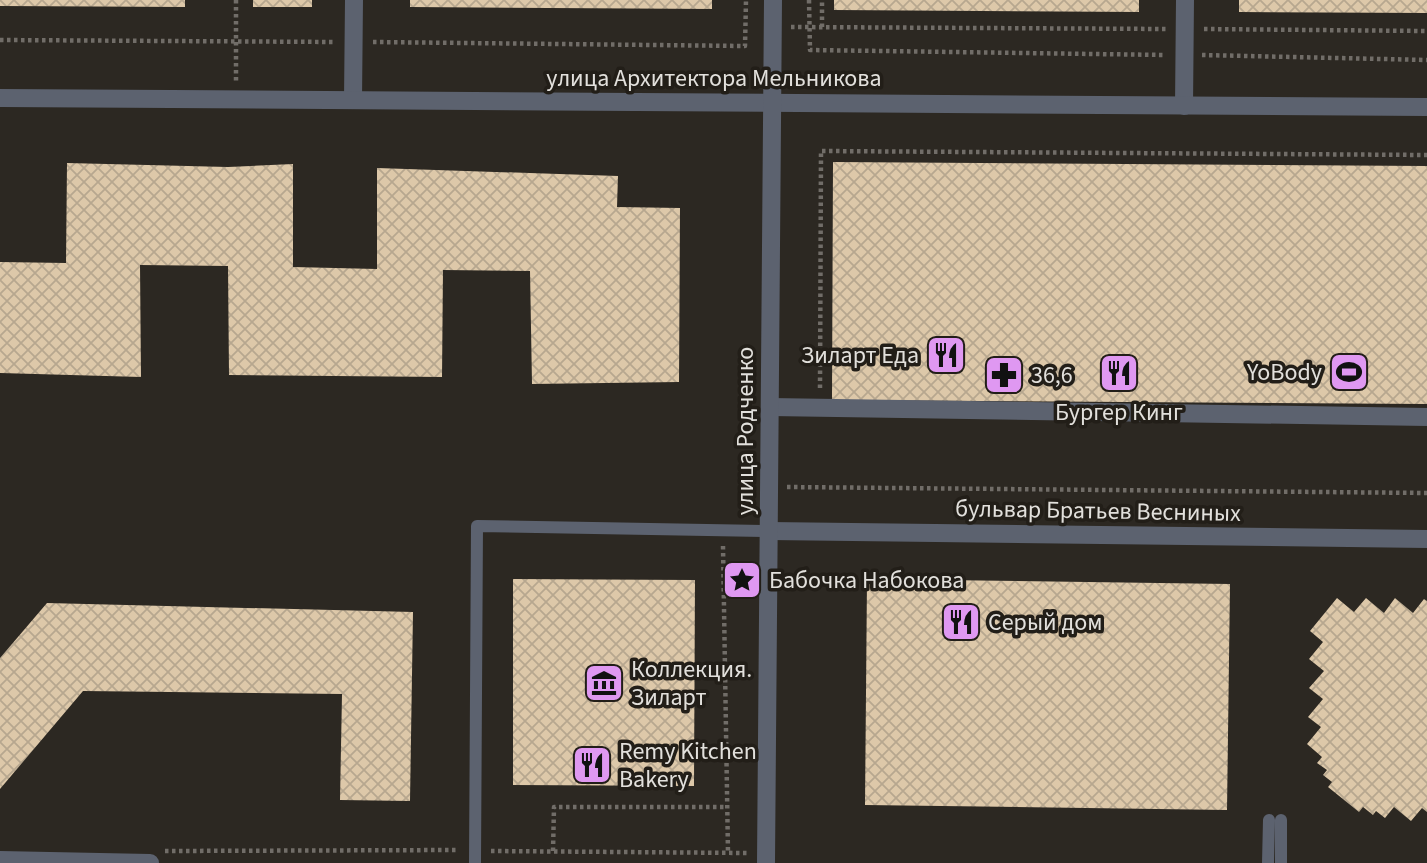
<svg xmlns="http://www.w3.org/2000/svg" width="1427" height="863" font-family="'Source Sans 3',sans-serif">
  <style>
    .building { fill: url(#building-cross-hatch) }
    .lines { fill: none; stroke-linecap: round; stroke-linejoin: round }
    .path { stroke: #716d68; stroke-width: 4.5; stroke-dasharray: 3.5 3.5; stroke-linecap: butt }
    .service { stroke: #5c626f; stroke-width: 12 }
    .pedestrian { stroke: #5c626f; stroke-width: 18 }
    .minor { stroke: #5c626f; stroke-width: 18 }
    .labels { text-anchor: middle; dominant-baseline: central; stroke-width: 7; stroke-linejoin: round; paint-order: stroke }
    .street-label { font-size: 24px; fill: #e2e0dc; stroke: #221e18 }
    .poi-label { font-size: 24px; fill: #e2e0dc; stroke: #221e18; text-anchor: start }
  </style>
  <defs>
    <pattern id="building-cross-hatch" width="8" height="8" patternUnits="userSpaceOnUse" patternTransform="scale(1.75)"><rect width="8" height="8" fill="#ddc8a9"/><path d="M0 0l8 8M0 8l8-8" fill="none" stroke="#b7a78f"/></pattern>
  </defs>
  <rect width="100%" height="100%" fill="#2c2822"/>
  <g class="building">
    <polygon points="0,0 185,0 185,7 0,6"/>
    <rect x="253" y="0" width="59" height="7"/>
    <polygon points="410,0 712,0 712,9 410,7"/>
    <polygon points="834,0 1139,0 1139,12 834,10"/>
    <polygon points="1239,0 1427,0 1427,13 1239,12"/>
    <polygon points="833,162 1427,166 1427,404 832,400"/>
    <polygon points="67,163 228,167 293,164 293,267 377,269 377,168 618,176 617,207 680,208 679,382 532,384 530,271 443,270 442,377 229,375 228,266 140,265 141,377 0,373 0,262 66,263"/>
    <polygon points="513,579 695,580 694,786 513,785"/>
    <polygon points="867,579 1230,584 1227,810 865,805"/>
    <polygon points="1337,598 1354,612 1366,598 1384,613 1395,598 1413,613 1424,599 1427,601 1427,812 1422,808 1411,821 1394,807 1385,818 1376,811 1373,815 1363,807 1359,812 1328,787 1332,782 1323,775 1327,770 1317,763 1322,757 1307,744 1321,727 1308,717 1323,699 1309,688 1324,671 1309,659 1323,642 1310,631"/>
    <polygon points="47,603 413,612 410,801 340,800 342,694 83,691 0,789 0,658"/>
  </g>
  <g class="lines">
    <g class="path">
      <polyline points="236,0 236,81"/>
      <polyline points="809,0 810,50 1165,55"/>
      <polyline points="791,27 1167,29"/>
      <polyline points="822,27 822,0"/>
      <polyline points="1204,29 1427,31"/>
      <polyline points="0,40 336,42"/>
      <polyline points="373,42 745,46 746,0"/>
      <polyline points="1202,55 1427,60"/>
      <polyline points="820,388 821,151 1427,155"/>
      <polyline points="787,487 1427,493"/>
      <polyline points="723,546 728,853"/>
      <polyline points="165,851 458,850"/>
      <polyline points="491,851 748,853"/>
      <polyline points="553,851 554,807 727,807"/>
    </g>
    <g class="service">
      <polyline points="475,863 477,526 769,531"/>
      <polyline points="1268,863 1269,820"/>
      <polyline points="1281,863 1281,820"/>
    </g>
    <g class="pedestrian">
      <polyline points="353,100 354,0"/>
      <polyline points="1184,106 1185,0"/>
      <polyline points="770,407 1427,417"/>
      <polyline points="769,531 1427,539"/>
    </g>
    <g class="minor">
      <polyline points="0,98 1427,107"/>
      <polyline points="0,860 150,863"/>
      <polyline points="766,863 773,0"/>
    </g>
  </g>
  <defs>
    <g id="restaurant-square" transform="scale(2.0125)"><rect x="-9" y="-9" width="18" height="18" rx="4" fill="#df98f1" stroke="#221e18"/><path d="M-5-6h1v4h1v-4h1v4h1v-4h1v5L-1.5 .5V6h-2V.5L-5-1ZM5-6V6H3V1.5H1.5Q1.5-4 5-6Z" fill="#111"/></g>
    <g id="stadium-square" transform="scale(2.0125)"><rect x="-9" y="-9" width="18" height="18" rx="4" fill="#df98f1" stroke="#221e18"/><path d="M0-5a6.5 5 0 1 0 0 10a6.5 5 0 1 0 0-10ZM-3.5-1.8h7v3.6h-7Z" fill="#111"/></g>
    <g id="pharmacy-square" transform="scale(2.0125)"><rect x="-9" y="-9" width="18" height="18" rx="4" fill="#df98f1" stroke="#221e18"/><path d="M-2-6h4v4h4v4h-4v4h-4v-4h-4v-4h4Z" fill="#111"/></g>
    <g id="sight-square" transform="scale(2.0125)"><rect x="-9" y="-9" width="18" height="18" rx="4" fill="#df98f1" stroke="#221e18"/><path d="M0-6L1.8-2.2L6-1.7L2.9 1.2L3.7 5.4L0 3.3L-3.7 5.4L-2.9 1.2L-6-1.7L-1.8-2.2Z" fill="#111"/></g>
    <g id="museum-square" transform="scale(2.0125)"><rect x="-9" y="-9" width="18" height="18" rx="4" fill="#df98f1" stroke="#221e18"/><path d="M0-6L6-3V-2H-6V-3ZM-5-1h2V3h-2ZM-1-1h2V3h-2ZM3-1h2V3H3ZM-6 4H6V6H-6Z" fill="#111"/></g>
  </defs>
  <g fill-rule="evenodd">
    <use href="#restaurant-square" x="946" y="355"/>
    <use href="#stadium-square" x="1349" y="372"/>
    <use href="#restaurant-square" x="1119" y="373"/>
    <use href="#pharmacy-square" x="1004" y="375"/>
    <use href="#sight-square" x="742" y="580"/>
    <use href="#restaurant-square" x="961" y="622"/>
    <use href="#museum-square" x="604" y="683"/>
    <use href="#restaurant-square" x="592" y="765"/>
  </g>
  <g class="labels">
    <g class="street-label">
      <text x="714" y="78">улица Архитектора Мельникова</text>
      <text transform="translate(745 431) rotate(-90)">улица Родченко</text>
      <text transform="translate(1098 511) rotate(1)">бульвар Братьев Весниных</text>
    </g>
    <g class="poi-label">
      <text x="919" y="355" text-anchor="end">Зиларт Еда</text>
      <text x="1322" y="372" text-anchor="end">YoBody</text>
      <text x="1031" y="375">36,6</text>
      <text x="1119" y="412" text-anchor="middle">Бургер Кинг</text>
      <text x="769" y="580">Бабочка Набокова</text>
      <text x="988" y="622">Серый дом</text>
      <text x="631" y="669">Коллекция.<tspan x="631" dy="28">Зиларт</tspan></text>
      <text x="619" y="751">Remy Kitchen<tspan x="619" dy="28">Bakery</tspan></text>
    </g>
  </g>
</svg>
